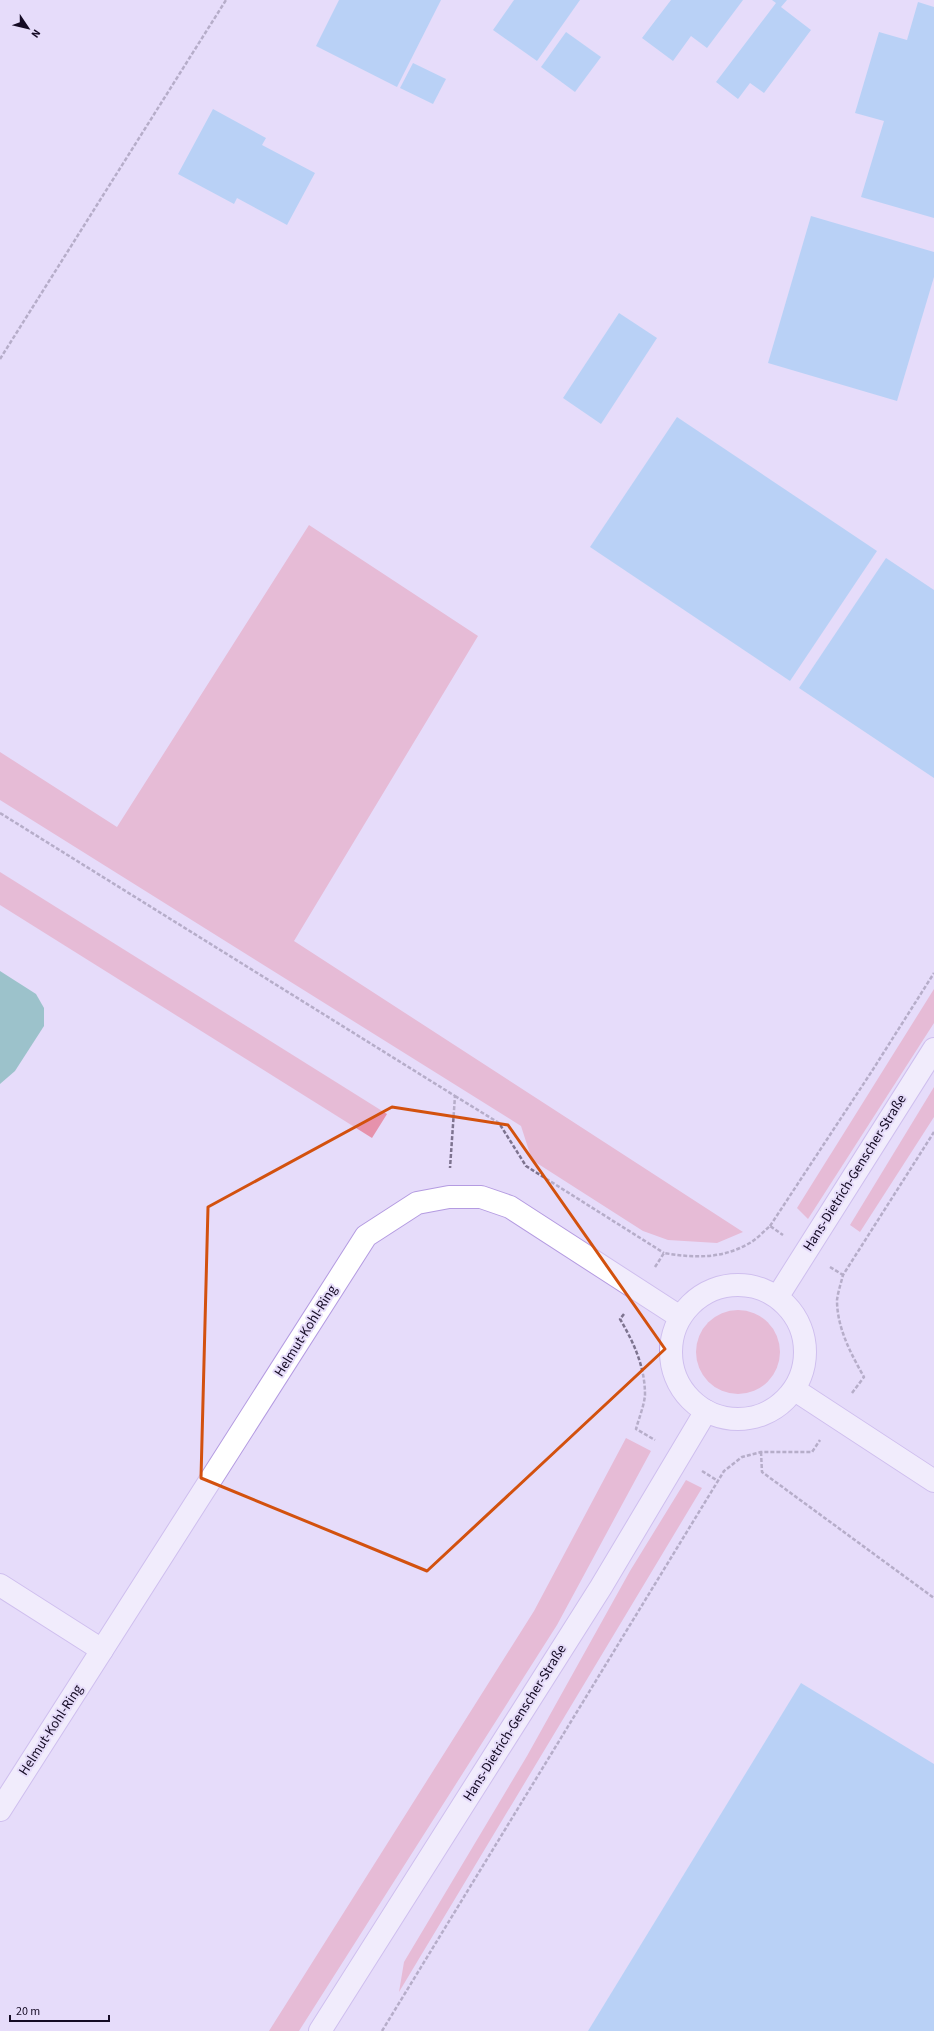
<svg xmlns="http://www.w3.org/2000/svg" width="934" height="2031" font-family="'Source Sans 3',sans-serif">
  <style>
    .green { fill: #e692ac }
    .water { fill: #44a393 }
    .building { fill: #83c4f2 }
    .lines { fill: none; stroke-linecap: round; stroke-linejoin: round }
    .minor-casing { stroke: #b49be1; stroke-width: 24 }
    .tertiary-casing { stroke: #b49be1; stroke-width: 24 }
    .path { stroke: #7d738f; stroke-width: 2.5; stroke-dasharray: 4 2; stroke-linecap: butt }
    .minor { stroke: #fff; stroke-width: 22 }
    .tertiary { stroke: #fff; stroke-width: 22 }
    .marked { fill: none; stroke: #d3510e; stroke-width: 3; stroke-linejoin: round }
    .labels { text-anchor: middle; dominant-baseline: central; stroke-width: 4; stroke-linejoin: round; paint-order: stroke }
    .street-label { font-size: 14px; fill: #150b24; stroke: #e6dcfa }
  </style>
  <rect width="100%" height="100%" fill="#e6dcfa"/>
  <g class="green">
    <polygon points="309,525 478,636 294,941 743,1232 717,1243 668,1240 643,1231 532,1160 521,1126 0,800 0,752 117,827"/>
    <polygon points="0,872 387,1114 372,1138 0,905"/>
    <polygon points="934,989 934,1023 808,1219 797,1208"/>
    <polygon points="934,1087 934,1117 860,1232 850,1225"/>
    <circle cx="738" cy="1352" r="42"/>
    <polygon points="626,1438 651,1451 557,1625 299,2031 269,2031 534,1611"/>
    <polygon points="686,1480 702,1488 399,1992 404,1962 527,1756 630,1571"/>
  </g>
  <polygon class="water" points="0,971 36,994 44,1008 44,1026 15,1071 0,1084"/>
  <g class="building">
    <polygon points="339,0 441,0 397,87 316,46"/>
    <polygon points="514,0 580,0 537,61 493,30"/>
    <polygon points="671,0 743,0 707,48 691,36 673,61 642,38"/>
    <polygon points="772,0 787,0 781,7 811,30 764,93 750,83 738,99 716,82 776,3"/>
    <polygon points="918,2 934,7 934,218 861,197 884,121 855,113 879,32 907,40"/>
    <polygon points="566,32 601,57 575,92 541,67"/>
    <polygon points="413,63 446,79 433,104 400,88"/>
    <polygon points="213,109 266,138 262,145 315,173 287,225 237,198 234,204 178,174"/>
    <polygon points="811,216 934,252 934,277 897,401 768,363"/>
    <polygon points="619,313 657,338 601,424 563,398"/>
    <polygon points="677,417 877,551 790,681 590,547"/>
    <polygon points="886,558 934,590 934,778 799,688"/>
    <polygon points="801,1683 934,1764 934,2031 588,2031"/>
  </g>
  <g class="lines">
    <g class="minor-casing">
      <g id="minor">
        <polyline points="795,1390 934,1481"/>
        <polyline points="0,1585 102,1650"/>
        <polyline points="0,1810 366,1236 417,1203 449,1197 481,1197 510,1207 680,1317"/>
      </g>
    </g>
    <g class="tertiary-casing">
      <g id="tertiary">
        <circle cx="738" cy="1352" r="67"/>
        <polyline points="778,1296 934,1049"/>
        <polyline points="320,2031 601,1587 706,1411"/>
      </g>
    </g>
    <g class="path">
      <polyline points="0,359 226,0"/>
      <polyline points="0,813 455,1096 450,1168"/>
      <polyline points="455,1096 499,1123 526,1166 664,1253"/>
      <polyline points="770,1226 872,1071 934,973"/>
      <path d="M655 1267 664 1253C694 1258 721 1259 748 1244 756 1240 763 1232 770 1226L783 1235"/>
      <polyline points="830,1267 843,1275"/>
      <path d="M624 1314 620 1319C634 1343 645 1367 645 1395 644 1406 639 1418 636 1429L655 1440"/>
      <path d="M852 1393 864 1377C851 1354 837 1328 837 1300 838 1292 841 1283 843 1275L934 1132"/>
      <polyline points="761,1452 762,1472 934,1598"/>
      <polyline points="702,1471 718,1481"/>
      <polyline points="382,2031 724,1471 742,1457 761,1452 812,1452 820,1440"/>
    </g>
    <use href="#minor" class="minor"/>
    <use href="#tertiary" class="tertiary"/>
  </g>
  <path d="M0 0H934V2031H0ZM392 1107 508 1125 665 1349 427 1571 201 1478 208 1207Z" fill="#e6dcfa" fill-opacity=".55" fill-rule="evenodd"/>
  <path class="marked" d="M392 1107 508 1125 665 1349 427 1571 201 1478 208 1207Z"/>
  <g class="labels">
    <g class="street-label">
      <text transform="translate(855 1173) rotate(-58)">Hans-Dietrich-Genscher-Straße</text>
      <text transform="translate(306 1331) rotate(-58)">Helmut-Kohl-Ring</text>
      <text transform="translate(515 1723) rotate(-58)">Hans-Dietrich-Genscher-Straße</text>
      <text transform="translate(51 1730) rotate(-57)">Helmut-Kohl-Ring</text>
    </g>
  </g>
  <g transform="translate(28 28) rotate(125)" stroke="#e6dcfa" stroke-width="3" paint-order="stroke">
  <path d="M0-3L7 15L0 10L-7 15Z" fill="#150b24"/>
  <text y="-6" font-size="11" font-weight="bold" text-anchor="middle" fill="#150b24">N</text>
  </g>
  <path d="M10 2015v6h99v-6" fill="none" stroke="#150b24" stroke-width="2"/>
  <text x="16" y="2015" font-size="12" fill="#150b24" stroke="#e6dcfa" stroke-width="3" paint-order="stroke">20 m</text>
</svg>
